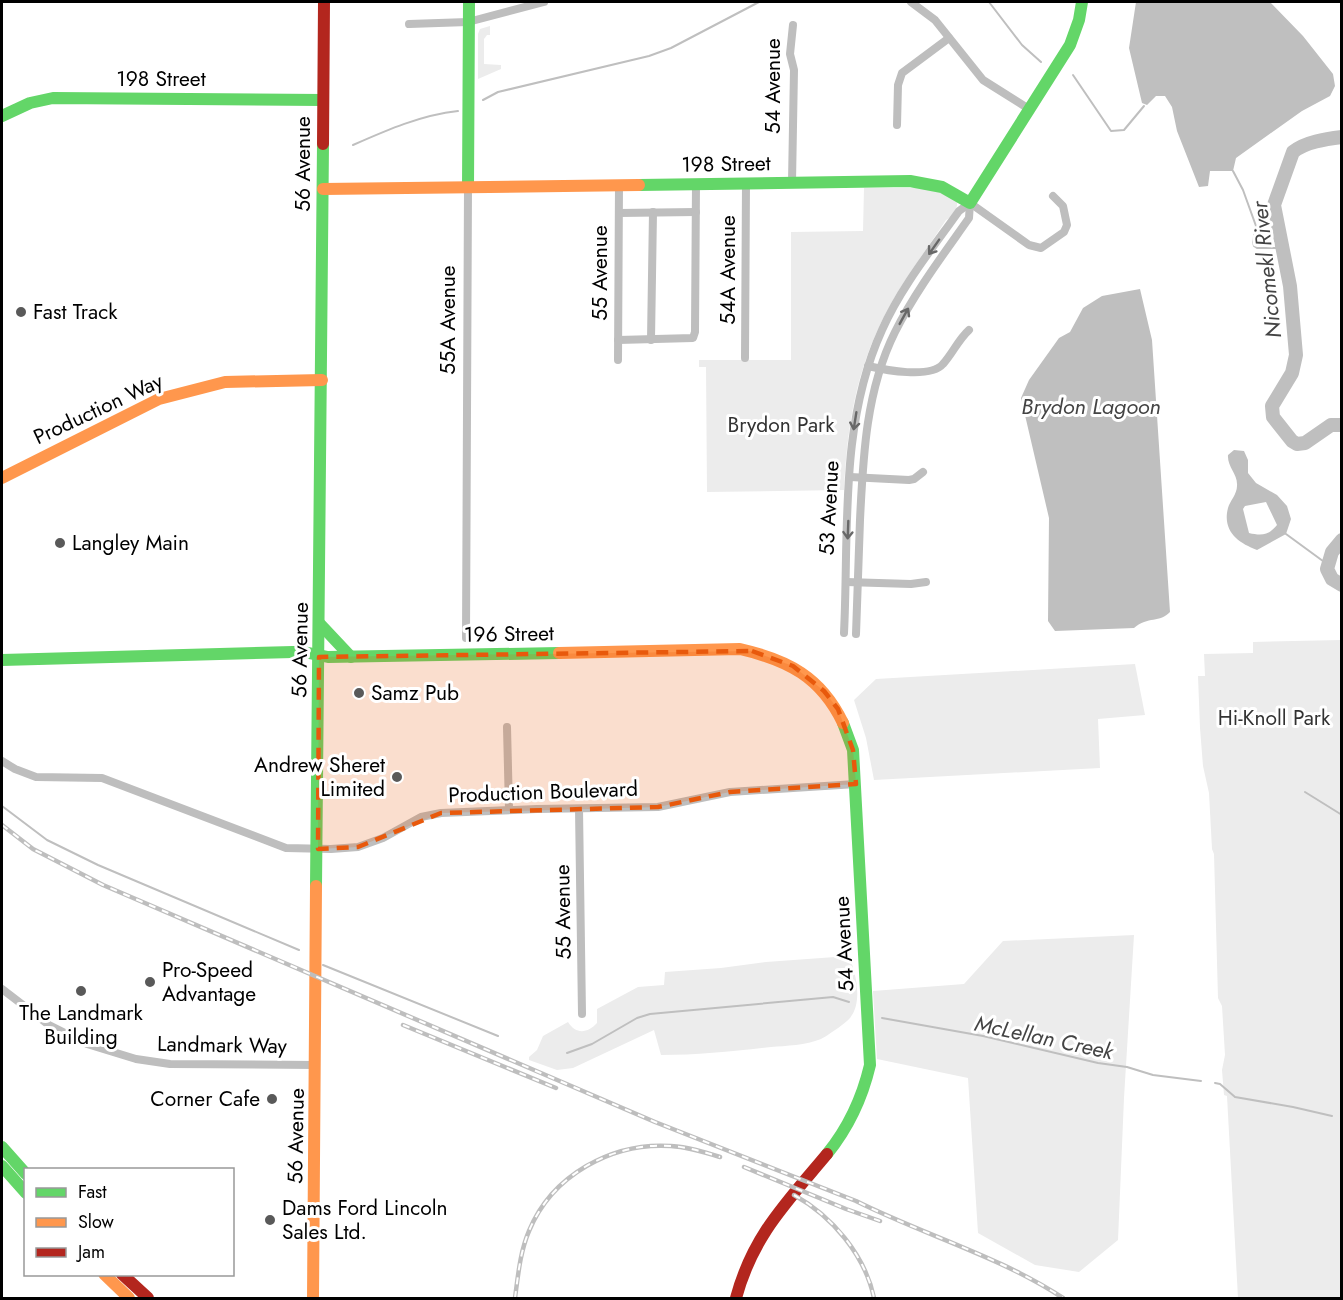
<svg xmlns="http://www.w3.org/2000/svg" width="1343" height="1300" font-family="Jost,sans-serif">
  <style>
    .green { fill: #ececec }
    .water { fill: #bfbfbf; fill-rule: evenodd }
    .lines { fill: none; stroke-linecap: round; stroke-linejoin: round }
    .stream { stroke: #bfbfbf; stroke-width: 2 }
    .river { stroke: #bfbfbf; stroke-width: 14 }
    .street { stroke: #bebebe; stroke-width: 8 }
    .fast { stroke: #63d668; stroke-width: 12 }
    .slow { stroke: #ff974d; stroke-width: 12 }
    .jam { stroke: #b3261e; stroke-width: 12 }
    .rail-casing { stroke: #bebebe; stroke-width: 4.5 }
    .rail { stroke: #fff; stroke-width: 2; stroke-dasharray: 7; stroke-linecap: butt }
    .oneway { stroke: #686868 }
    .marked { fill: #e8590c; fill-opacity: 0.2; stroke: #e8590c; stroke-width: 4.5; stroke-dasharray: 12 8; stroke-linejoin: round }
    .poi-dot { fill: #595959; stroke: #fff; stroke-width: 2 }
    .labels { text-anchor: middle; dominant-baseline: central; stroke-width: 6; stroke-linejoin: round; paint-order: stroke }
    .street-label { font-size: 21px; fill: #000; stroke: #fff }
    .poi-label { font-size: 21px; fill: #000; stroke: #fff; text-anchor: start }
    .park-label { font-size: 21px; fill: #333; stroke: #fff }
    .water-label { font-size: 22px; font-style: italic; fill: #444; stroke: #fff }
  </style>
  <rect width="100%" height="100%" fill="#fff"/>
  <g class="green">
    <polygon points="490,26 490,35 487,35 484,39 484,64 501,65 501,69 478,79 478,34 480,29"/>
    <path d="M864 188H917L942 190 957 201C958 209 953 217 946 220 926 251 903 280 886 313 856 369 847 428 844 490L707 492 706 367H699V360H791V232L863 231Z"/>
    <polygon points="1341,640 1341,1298 1238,1298 1227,1096 1224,1095 1222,1070 1225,1055 1222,1006 1218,998 1214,854 1212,849 1209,793 1203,766 1200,728 1198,676 1205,676 1204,654 1253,653 1253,642"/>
    <polygon points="1135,664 1145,715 1098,719 1100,768 874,780 866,738 854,700 876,679"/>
    <polygon points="1134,935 1124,1098 1118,1240 1079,1272 1035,1265 978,1233 968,1078 877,1059 873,991 964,984 1003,941"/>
    <path d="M849 956C856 973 863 1002 850 1018 846 1023 827 1036 821 1039 806 1045 786 1046 771 1047 734 1051 698 1055 661 1055L654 1030 573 1068 557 1070 529 1060V1057L537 1050 543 1036 568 1022C576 1035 588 1033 597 1023V1009L638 987 664 985 665 972 721 968 766 962Z"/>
  </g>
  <g class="water">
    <polygon points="1136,2 1270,2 1303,36 1333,74 1335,86 1330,96 1302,111 1236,158 1233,171 1210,171 1208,186 1199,187 1177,131 1172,107 1165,96 1156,96 1147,105 1142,103 1129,48"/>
    <path d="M1140 289 1152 340 1170 612C1160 623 1148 616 1134 628L1055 631 1048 621 1049 518 1021 398 1029 380 1059 338 1070 332 1083 308 1102 296Z"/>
    <path d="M1234 450 1244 451 1248 460V473L1256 483 1277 495 1287 506 1291 519 1286 534 1257 550C1238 543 1222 531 1228 508 1230 501 1237 494 1237 486 1238 474 1227 467 1228 455ZM1266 502 1277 525C1269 535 1262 536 1249 533L1243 509 1245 506Z"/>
  </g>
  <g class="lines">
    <g class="stream">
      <polyline points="989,2 1022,45 1041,62"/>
      <polyline points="1073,75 1111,131 1124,130 1144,106"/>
      <polyline points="483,100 498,92 649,56 671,48 759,2"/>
      <path d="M353 145C387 130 421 115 458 111"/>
      <polyline points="1233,171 1243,190 1256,226 1253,242 1254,246 1257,248 1283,248"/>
      <polyline points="1286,534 1327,564"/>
      <polyline points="1305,792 1342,815"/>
      <polyline points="2,806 47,840 98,865 299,950"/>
      <polyline points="323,965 498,1036"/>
      <polyline points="882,1018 983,1036 1098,1063 1127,1067 1153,1075 1201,1081"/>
      <polyline points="567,1053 592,1044 637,1018 650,1014 833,997 849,1002"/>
      <polyline points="1215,1083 1220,1084 1235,1097 1293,1107 1332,1116"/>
    </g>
    <g class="river">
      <path d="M1342 137C1326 139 1305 142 1293 152L1274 205 1290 286 1296 355 1292 373 1272 406 1273 417 1292 441 1297 444 1305 443 1331 425H1342"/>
      <polyline points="1342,540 1332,552 1327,569 1332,579 1342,585"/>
    </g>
    <g class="street">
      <polyline points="911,2 935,20 983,80 1029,109"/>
      <polyline points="409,24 468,22 544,2"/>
      <polyline points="897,125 898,85 902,73 949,38"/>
      <polyline points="792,182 794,70 790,54 793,25"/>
      <polyline points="970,203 1029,245 1041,248 1064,232 1067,225 1063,206 1053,196"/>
      <polyline points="619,213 696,212"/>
      <polyline points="618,340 693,338 695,332 696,184"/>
      <polyline points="651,340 653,212"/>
      <polyline points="745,358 746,183"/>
      <polyline points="618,360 619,185"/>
      <path d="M868 366C885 370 930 379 943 364 953 353 958 340 969 330"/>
      <polyline points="850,477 909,480 914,479 923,472"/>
      <polyline points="846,582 911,584 926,582"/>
      <path d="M844 633C849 532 839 424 882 330 901 287 932 249 959 211L970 203"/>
      <path d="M856 634C857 596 859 558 860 520 863 457 866 390 895 332 915 292 943 255 969 218L970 203"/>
      <polyline points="466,638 468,187"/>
      <polyline points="507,727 509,809"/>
      <polyline points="2,761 15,769 36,777 102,778 286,848 331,849 358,847 383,838 421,817 441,813 537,809 658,807 730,792 856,784"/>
      <polyline points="579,809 582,1014"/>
      <polyline points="2,989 49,1025 87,1044 136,1059 170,1064 316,1065"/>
    </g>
    <g class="fast">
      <polyline points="2,116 30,103 53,98 323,100"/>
      <polyline points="639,185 910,181 942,187 970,203 1070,45 1079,20 1082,2"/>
      <polyline points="468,187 469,2"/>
      <polyline points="320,624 351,657"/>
      <polyline points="2,660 293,652 304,652 328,657 559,653"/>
      <polyline points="316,886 323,144"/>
      <polyline points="2,1147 26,1174"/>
      <path d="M827 1154C849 1127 862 1099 870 1065L853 750 843 723"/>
      <polyline points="2,1166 26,1193"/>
    </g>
    <g class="slow">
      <polyline points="323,189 639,185"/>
      <polyline points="2,478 159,399 225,382 322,380"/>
      <path d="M559 653 740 649C788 660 821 677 843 723"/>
      <polyline points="104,1274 129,1298"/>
      <polyline points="313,1298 316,886"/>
    </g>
    <g class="jam">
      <polyline points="323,144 324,2"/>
      <polyline points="122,1274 148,1298"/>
      <path d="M736 1298C753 1235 787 1202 827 1154"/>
    </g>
    <g class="rail-casing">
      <g id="rail">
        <path d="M2 825 33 849 103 885 655 1122 856 1201C924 1235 999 1256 1063 1298"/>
        <polyline points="403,1025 556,1088"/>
        <polyline points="744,1167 846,1209 880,1221"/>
        <path d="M794 1195C832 1216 865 1255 874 1298"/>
        <path d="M515 1298C518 1276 520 1252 529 1231 552 1175 612 1142 671 1146 688 1147 704 1152 720 1157"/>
      </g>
    </g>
    <use href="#rail" class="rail"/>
  </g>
  <defs><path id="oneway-shaft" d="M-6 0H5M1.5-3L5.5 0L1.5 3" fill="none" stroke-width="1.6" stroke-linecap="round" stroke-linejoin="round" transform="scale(1.5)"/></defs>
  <g class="oneway">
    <use href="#oneway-shaft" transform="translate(934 247) rotate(125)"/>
    <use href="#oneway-shaft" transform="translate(904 316) rotate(-61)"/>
    <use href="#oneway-shaft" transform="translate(855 421) rotate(99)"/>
    <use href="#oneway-shaft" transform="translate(848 530) rotate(92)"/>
  </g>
  <path class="marked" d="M752 651 793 666 824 691 838 709 853 750 856 784 730 792 658 807 441 813 358 847 318 849 319 657Z"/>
  <g class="poi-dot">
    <circle cx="21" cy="312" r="6"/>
    <circle cx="60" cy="543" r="6"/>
    <circle cx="359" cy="693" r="6"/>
    <circle cx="397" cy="777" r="6"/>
    <circle cx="150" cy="982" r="6"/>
    <circle cx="81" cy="991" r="6"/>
    <circle cx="272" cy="1099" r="6"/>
    <circle cx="270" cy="1220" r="6"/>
  </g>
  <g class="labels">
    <g class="street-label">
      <text x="161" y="79">198 Street</text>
      <text transform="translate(773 86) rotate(-90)">54 Avenue</text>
      <text transform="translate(303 164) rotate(-90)">56 Avenue</text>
      <text transform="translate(726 164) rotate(-1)">198 Street</text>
      <text transform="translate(728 270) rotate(-90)">54A Avenue</text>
      <text transform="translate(600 273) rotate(-90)">55 Avenue</text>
      <text transform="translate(448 320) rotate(-90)">55A Avenue</text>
      <text transform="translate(98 409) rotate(-25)">Production Way</text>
      <text transform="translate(829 508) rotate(-87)">53 Avenue</text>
      <text transform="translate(509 634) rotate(-1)">196 Street</text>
      <text transform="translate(300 650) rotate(-89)">56 Avenue</text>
      <text transform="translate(543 792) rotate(-2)">Production Boulevard</text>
      <text transform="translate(563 912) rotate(-91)">55 Avenue</text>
      <text transform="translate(844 944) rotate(-93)">54 Avenue</text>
      <text transform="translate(222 1045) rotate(1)">Landmark Way</text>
      <text transform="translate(296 1136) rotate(-89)">56 Avenue</text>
    </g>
    <g class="poi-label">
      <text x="33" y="312">Fast Track</text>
      <text x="72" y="543">Langley Main</text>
      <text x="371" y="693">Samz Pub</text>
      <text x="385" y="765" text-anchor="end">Andrew Sheret<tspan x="385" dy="24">Limited</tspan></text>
      <text x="162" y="970">Pro-Speed<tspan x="162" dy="24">Advantage</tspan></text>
      <text x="81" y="1013" text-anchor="middle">The Landmark<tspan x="81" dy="24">Building</tspan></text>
      <text x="260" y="1099" text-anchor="end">Corner Cafe</text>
      <text x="282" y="1208">Dams Ford Lincoln<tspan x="282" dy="24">Sales Ltd.</tspan></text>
    </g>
    <g class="park-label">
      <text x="781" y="425">Brydon Park</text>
      <text x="1274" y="718">Hi-Knoll Park</text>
    </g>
    <g class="water-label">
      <text transform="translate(1266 270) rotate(-96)">Nicomekl River</text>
      <text x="1091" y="406">Brydon Lagoon</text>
      <text transform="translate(1044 1037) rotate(12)">McLellan Creek</text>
    </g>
  </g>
  <rect width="1343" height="1300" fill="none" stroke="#000000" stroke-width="6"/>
  <rect x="24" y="1168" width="210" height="108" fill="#ffffff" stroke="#999999" stroke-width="1.5"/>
  <rect x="36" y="1188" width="30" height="9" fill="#63d668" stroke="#999999" stroke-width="1.5"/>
  <text x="78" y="1198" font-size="18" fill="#000000">Fast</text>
  <rect x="36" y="1218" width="30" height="9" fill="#ff974d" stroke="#999999" stroke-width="1.5"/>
  <text x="78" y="1228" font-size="18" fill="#000000">Slow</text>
  <rect x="36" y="1248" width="30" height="9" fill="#b3261e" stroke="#999999" stroke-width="1.5"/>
  <text x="78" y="1258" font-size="18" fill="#000000">Jam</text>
</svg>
